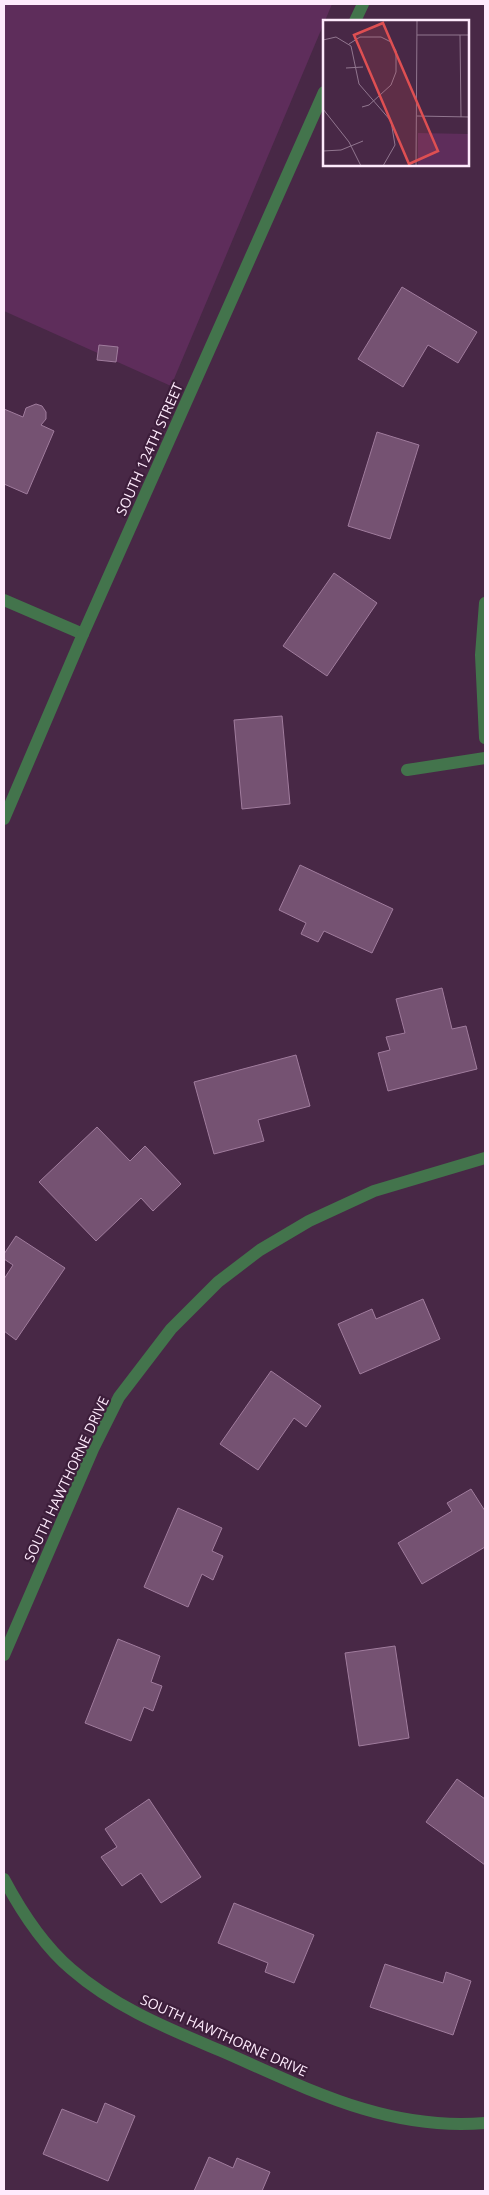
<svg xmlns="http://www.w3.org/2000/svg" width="489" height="2195" font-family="'Open Sans',sans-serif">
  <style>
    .green { fill: #5e2d5b }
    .building { fill: #755272; stroke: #a07c9d }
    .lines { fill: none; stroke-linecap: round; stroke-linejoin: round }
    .minor { stroke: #43744c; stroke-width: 12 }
    .tertiary { stroke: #43744c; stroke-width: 12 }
    .labels { text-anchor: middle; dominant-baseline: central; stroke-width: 4.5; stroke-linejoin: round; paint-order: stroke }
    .street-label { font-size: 14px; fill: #feeafc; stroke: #3d1e3b }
    .inset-road { fill: none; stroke: #91768f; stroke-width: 1 }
    .view { fill: #de4f52; fill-opacity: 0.15; stroke: #de4f52; stroke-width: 2.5 }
    .inset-edge { fill: none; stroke: #feeafc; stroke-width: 2.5 }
  </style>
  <rect width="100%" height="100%" fill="#482846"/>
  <polygon class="green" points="4,4 332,4 171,386 4,311"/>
  <g class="building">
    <polygon points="402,287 477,332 458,363 428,345 403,387 358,359"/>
    <polygon points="99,345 118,347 116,362 97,360"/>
    <polygon points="36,404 42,406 46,412 46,419 41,425 54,431 27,494 4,484 4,409 23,417 26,408"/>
    <polygon points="377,432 419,445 390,539 348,526"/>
    <polygon points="334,573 377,603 327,676 283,646"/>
    <polygon points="282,716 290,804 242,809 234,720"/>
    <polygon points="300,865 393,909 372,953 324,931 318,942 301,934 306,923 279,910"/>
    <polygon points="442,988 452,1029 466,1026 477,1069 388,1091 378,1053 390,1050 386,1037 405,1033 396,999"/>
    <polygon points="296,1055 310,1106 258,1120 264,1141 214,1154 194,1082"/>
    <polygon points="97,1127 130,1161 145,1146 181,1184 153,1211 141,1198 96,1241 39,1182"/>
    <polygon points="16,1236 65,1268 16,1340 4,1331 4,1279 13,1265 4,1259 4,1254"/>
    <polygon points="423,1299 440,1339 360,1374 338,1324 372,1309 376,1319"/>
    <polygon points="271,1371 321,1406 306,1427 294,1418 258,1470 220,1444"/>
    <polygon points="471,1489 485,1511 485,1547 422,1584 398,1543 452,1511 447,1503"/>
    <polygon points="178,1508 222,1528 212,1551 223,1556 213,1580 202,1574 188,1607 144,1587"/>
    <polygon points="118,1639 160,1656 151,1682 162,1686 153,1711 144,1707 131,1741 85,1723"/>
    <polygon points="395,1646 409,1738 359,1746 345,1653"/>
    <polygon points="457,1779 485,1799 485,1865 426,1822"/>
    <polygon points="149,1799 201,1877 161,1903 141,1873 122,1886 101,1857 117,1847 105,1829"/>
    <polygon points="234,1903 314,1935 294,1983 265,1972 268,1963 218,1943"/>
    <polygon points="385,1964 443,1983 446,1972 471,1981 453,2035 370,2007"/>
    <polygon points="105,2103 135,2116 108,2181 43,2154 62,2109 97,2123"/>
    <polygon points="209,2157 233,2168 237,2158 270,2172 262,2191 194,2191"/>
  </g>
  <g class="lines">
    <g class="minor">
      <polyline points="4,600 83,634"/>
      <polyline points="485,603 481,655 485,738"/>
      <polyline points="407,770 485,758"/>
      <polyline points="4,1655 93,1449 119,1397 171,1329 218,1282 260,1250 309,1221 374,1191 485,1158"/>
      <path d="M4 1879C21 1911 43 1945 71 1969 117 2009 172 2030 226 2053 312 2091 389 2131 485 2123"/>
    </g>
    <g class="tertiary">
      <polyline points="355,21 363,4"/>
      <polyline points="4,819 83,634 324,92"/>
    </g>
  </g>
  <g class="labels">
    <g class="street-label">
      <text transform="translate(149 449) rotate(-66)">SOUTH 124TH STREET</text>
      <text transform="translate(66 1479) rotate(-65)">SOUTH HAWTHORNE DRIVE</text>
      <text transform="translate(224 2035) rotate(24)">SOUTH HAWTHORNE DRIVE</text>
    </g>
  </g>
  <g transform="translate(323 20)">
    <rect width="146" height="146" fill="#482846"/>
    <path d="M95 113 146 114V146H95Z" fill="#5e2d5b"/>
    <path class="inset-road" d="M94 15H147M137 15 138 97M0 20 13 17 28 26 36 64 68 101 72 125 60 146M26 24 37 17H58L68 22 73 31V52L68 65 46 85 39 87M23 48 40 47M0 89 26 122 38 146M94 96 147 97M0 131 18 130 40 121M93 146 94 0"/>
    <path class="view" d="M60 3 115 131 86 144 31 15Z"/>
    <rect width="146" height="146" class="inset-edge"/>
  </g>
  <rect width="489" height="2195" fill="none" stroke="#feeafc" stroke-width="10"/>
</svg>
